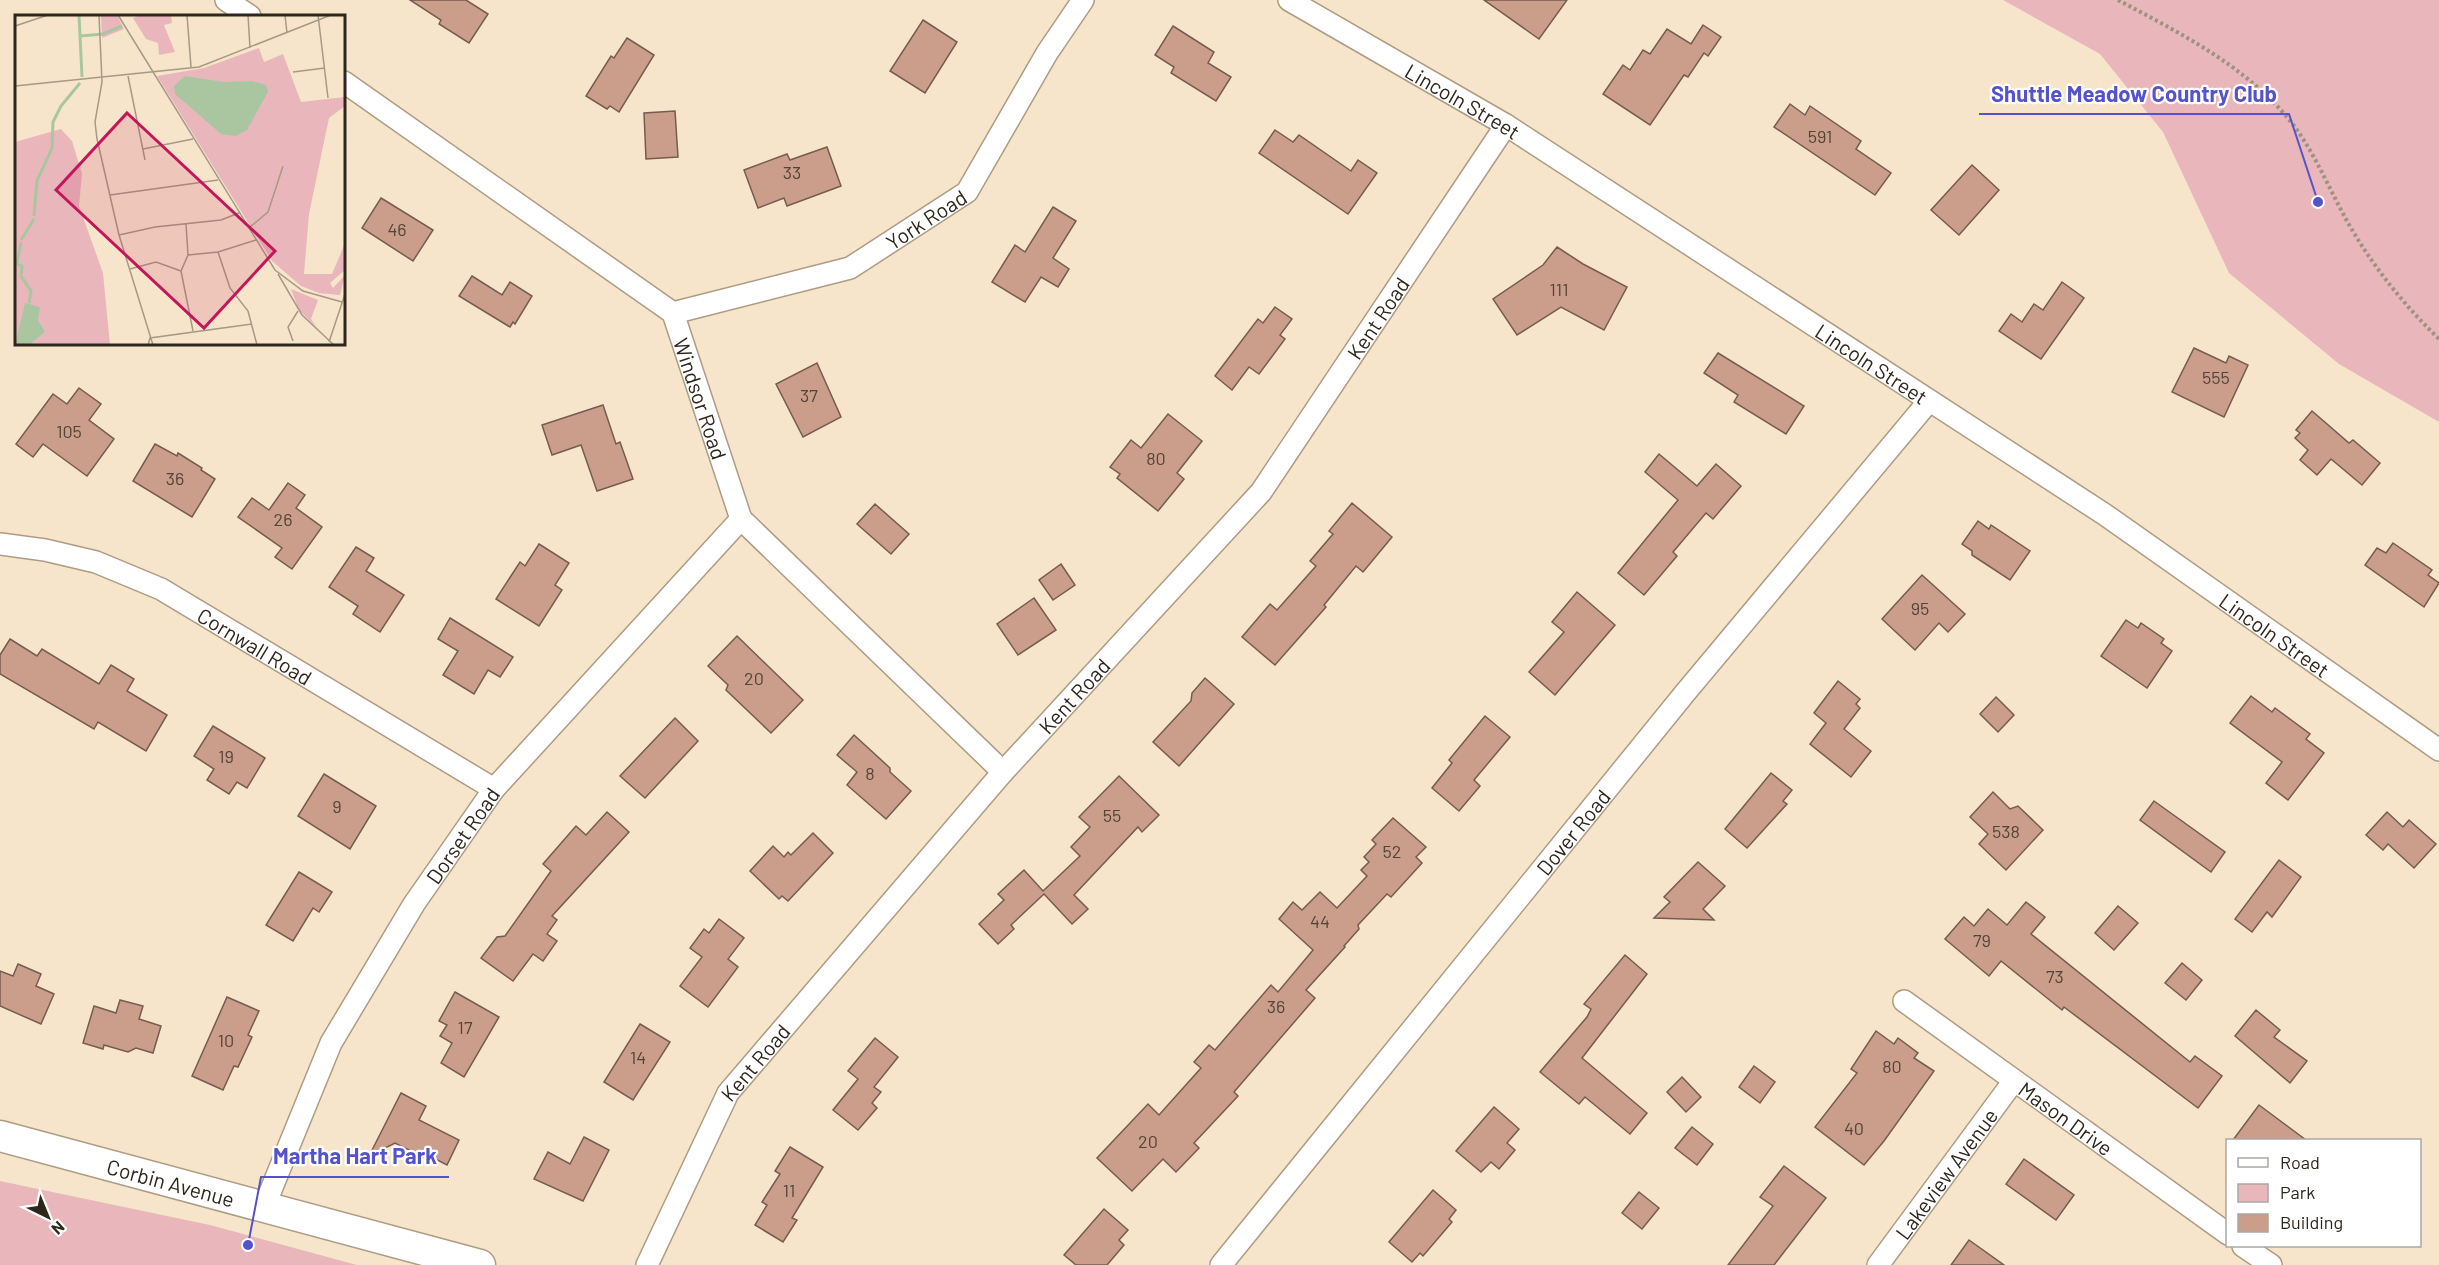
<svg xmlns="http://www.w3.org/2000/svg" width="2439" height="1265" font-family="Barlow,sans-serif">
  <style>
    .green { fill: #e9b7bb }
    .building { fill: #ca9e8b; stroke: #765b50; stroke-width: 1.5 }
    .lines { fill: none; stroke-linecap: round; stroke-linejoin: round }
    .minor-casing { stroke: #ad9c84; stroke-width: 24 }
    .secondary-casing { stroke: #ad9c84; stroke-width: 33 }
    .path { stroke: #9e917e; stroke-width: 4; stroke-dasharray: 3 3; stroke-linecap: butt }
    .minor { stroke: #fff; stroke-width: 21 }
    .secondary { stroke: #fff; stroke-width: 30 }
    .labels { text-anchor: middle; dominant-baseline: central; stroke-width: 4.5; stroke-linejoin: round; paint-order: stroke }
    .number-label { font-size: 18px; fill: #544438 }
    .street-label { font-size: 21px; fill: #2d261c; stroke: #fff }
    .inset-river { fill: none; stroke: #aac6a1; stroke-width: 3 }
    .inset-road { fill: none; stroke: #a69985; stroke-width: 1.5 }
    .view { fill: #c2185b; fill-opacity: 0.15; stroke: #c2185b; stroke-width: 3 }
    .inset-edge { fill: none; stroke: #2d261c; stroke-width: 3 }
    .leader { fill: none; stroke: #5553cb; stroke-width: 2 }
    .callout-dot { fill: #5553cb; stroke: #fff; stroke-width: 2 }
    .callout-label { font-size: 22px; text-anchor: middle; font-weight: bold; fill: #5553cb; stroke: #fff; stroke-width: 4.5; stroke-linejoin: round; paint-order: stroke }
  </style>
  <rect width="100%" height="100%" fill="#f7e5cb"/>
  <g class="green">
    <polygon points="2003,0 2439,0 2439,422 2339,364 2229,273 2163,132 2100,54"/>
    <polygon points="0,1181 210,1225 357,1265 0,1265"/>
  </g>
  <g class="building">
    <polygon points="410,0 466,0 488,14 469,43 439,24 441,20"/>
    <polygon points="1484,0 1567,0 1539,39"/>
    <polygon points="923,20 957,42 925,93 890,71"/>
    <polygon points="1703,25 1721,37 1708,56 1704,53 1688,77 1684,75 1650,125 1603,94 1623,65 1630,70 1643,50 1650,54 1667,29 1691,44"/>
    <polygon points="1173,26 1214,52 1208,63 1231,77 1216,101 1171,73 1174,67 1155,55"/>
    <polygon points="627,38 654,55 619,112 610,106 607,109 586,96 611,56 614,58"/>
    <polygon points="1790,104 1805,115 1810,106 1861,141 1856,149 1891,173 1875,195 1774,127"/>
    <polygon points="675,111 678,157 646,159 644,113"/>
    <polygon points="1275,130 1293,142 1299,135 1351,171 1358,160 1377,173 1348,214 1259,153"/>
    <polygon points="827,147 841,186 787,206 784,198 758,208 744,170 787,154 790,160"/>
    <polygon points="1972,165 1999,190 1959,235 1931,210"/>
    <polygon points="381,198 433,230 413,261 362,228"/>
    <polygon points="1053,207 1076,221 1053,258 1069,269 1058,287 1041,277 1025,302 992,282 1015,245 1025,252"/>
    <polygon points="1557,247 1583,264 1627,287 1604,330 1561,307 1517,335 1493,299 1543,265"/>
    <polygon points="472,276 502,295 510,282 532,296 515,324 513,322 510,327 459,296"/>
    <polygon points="2062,282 2084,298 2041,359 1999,331 2011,314 2022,322 2034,304 2043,310"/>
    <polygon points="1275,307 1292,319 1280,335 1285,339 1259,374 1249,367 1232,390 1215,376 1258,319 1263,323"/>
    <polygon points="2194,348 2226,363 2229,356 2248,365 2224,417 2172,392"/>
    <polygon points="1718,353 1804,406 1786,434 1734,402 1738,395 1704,373"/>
    <polygon points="817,363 841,417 803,437 776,384"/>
    <polygon points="79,388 101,404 89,420 114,439 87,476 43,444 33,457 16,444 53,394 67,404"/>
    <polygon points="603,405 616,444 620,442 633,479 597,491 581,445 552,455 542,425"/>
    <polygon points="2312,411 2349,443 2353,440 2380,463 2362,485 2331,459 2317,475 2300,460 2308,450 2295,438 2300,433 2296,430"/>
    <polygon points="1168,414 1202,441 1177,473 1184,479 1158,511 1117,478 1120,474 1110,467 1131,440 1141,448"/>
    <polygon points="155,444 177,456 178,453 202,468 201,470 215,479 192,517 133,481"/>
    <polygon points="1659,454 1697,486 1716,464 1741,486 1713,519 1706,513 1673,552 1677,556 1644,595 1618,573 1678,500 1645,472"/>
    <polygon points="288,483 305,495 296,508 322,527 292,569 275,557 282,548 238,517 252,498 269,510"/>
    <polygon points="1352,503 1392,537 1363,572 1356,566 1324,605 1326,607 1275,665 1242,637 1270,604 1277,610 1316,566 1310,561 1333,534 1329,531"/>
    <polygon points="875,504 909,534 891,554 857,524"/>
    <polygon points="1978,521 1989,529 1991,525 2030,551 2010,580 1972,555 1972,551 1962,544"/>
    <polygon points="2393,543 2432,570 2428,575 2439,583 2424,607 2365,565 2377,548 2386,553"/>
    <polygon points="539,544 569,563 555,585 562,590 539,626 496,599 520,562 525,566"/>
    <polygon points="356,547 374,558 366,571 404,595 380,632 353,614 358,606 329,587"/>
    <polygon points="1061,564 1075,585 1053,600 1039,580"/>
    <polygon points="1922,575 1965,614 1948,632 1939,623 1915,650 1882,619"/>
    <polygon points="1577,592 1615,625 1555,695 1529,672 1564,632 1552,622"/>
    <polygon points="1034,598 1056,630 1018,655 997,624"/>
    <polygon points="450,618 513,657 500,677 488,670 474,694 443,675 458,651 438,639"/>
    <polygon points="2126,620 2138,628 2141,623 2164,639 2161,643 2172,651 2147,688 2101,656"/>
    <polygon points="737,636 803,700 771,733 726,690 728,685 708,666"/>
    <polygon points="10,639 37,656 42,649 99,684 111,665 134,679 127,691 167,715 146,751 98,722 94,729 0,674 0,655"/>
    <polygon points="1205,678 1234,704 1179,766 1153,742 1191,701 1192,693"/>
    <polygon points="1838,681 1860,699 1856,704 1860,708 1844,729 1871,751 1851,777 1810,744 1826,723 1814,713"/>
    <polygon points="2251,696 2272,712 2275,708 2310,734 2306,739 2324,753 2288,800 2266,783 2282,762 2230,723"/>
    <polygon points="1996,697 2014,715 1998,732 1980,714"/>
    <polygon points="1485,716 1510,737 1474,780 1480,786 1459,811 1432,788 1452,763 1449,760"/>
    <polygon points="675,718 698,741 645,798 620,776"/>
    <polygon points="213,726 265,758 247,788 237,782 229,794 207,780 214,769 194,756"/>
    <polygon points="854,735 890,768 890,772 911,791 886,819 847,785 857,772 837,755"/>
    <polygon points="1771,773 1792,790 1783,801 1787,804 1747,848 1725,829"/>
    <polygon points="324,774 376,806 350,849 298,816"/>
    <polygon points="1119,776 1159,815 1142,832 1138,827 1074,895 1088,909 1072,924 1044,894 1011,925 1014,929 998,944 979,924 1004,900 998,894 1024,870 1043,891 1080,856 1071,847 1090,827 1079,817"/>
    <polygon points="1993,792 2010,809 2018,806 2043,830 2006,870 1979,844 1988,834 1970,817"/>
    <polygon points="2154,801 2225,852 2211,872 2140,820"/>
    <polygon points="607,812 629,832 552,916 557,920 547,934 557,941 543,961 533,954 513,981 481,958 497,937 505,936 551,871 543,864 576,826 586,835"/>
    <polygon points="2387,812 2403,827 2409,820 2436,844 2414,868 2388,844 2383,850 2366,835"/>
    <polygon points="1393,818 1426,847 1416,857 1422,863 1391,897 1387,894 1358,925 1359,929 1344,946 1345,947 1306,990 1315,998 1234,1092 1238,1096 1194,1143 1199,1148 1176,1172 1163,1159 1132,1191 1097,1158 1148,1104 1159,1115 1201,1068 1194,1062 1209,1045 1215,1050 1271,985 1278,992 1313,950 1279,919 1293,902 1302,910 1320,892 1337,908 1367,876 1361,870 1369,862 1364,857 1376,844 1372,840"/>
    <polygon points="813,833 833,853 788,901 782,896 779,899 750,871 773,846 784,857 788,852 791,855"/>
    <polygon points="2279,860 2301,877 2272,917 2267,912 2252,932 2235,919"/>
    <polygon points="1698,862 1725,886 1703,909 1714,920 1654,918 1670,902 1664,897"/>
    <polygon points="299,872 332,892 319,912 313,908 293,941 266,925"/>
    <polygon points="2026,902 2045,917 2031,934 2190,1062 2195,1056 2222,1076 2198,1108 2064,1007 2062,1010 2001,961 1989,976 1945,939 1964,917 1974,926 1988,909 2007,925"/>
    <polygon points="2118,906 2138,923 2114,950 2095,933"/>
    <polygon points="719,919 744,938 728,959 738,967 708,1007 680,986 702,957 690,948 704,929 709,933"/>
    <polygon points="1625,955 1647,974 1582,1058 1647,1113 1630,1134 1585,1097 1579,1104 1540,1072 1587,1017 1591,1009 1584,1004"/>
    <polygon points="2182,963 2202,980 2186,1000 2165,983"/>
    <polygon points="18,964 41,974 36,986 54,994 41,1024 0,1006 0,971 13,976"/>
    <polygon points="455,992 499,1017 464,1077 441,1063 452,1043 440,1036 447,1025 439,1021"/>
    <polygon points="227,997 259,1011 248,1035 252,1037 238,1067 234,1066 223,1090 192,1076"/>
    <polygon points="120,1000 143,1006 139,1019 161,1026 153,1053 136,1048 128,1052 104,1045 103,1049 83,1043 94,1006 116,1013"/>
    <polygon points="2256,1010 2280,1030 2274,1037 2307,1061 2290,1083 2235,1036"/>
    <polygon points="640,1024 670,1042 633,1100 604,1082"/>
    <polygon points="1876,1031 1894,1044 1898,1038 1918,1053 1914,1058 1934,1071 1884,1141 1864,1165 1815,1127 1857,1073 1851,1069"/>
    <polygon points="875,1038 898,1057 874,1087 881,1092 872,1103 877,1108 858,1130 833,1110 858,1079 848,1071"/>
    <polygon points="1754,1066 1775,1082 1760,1103 1739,1087"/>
    <polygon points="1682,1077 1701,1097 1686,1112 1667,1092"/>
    <polygon points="401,1093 426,1106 419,1120 459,1140 447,1165 426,1154 425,1158 395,1143 369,1156"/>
    <polygon points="2259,1105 2306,1140 2233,1140"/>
    <polygon points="1494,1107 1519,1129 1507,1143 1515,1150 1499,1169 1491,1162 1481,1172 1456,1151"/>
    <polygon points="1692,1127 1713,1144 1697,1165 1675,1148"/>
    <polygon points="584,1137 609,1150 583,1201 534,1179 548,1152 570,1164"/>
    <polygon points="790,1147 823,1167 792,1218 797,1220 783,1242 755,1225 767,1205 762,1202 780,1174 775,1171"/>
    <polygon points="2024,1159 2074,1195 2056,1220 2006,1184"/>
    <polygon points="1784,1166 1826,1198 1774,1265 1728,1265 1773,1206 1760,1197"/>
    <polygon points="1433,1190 1456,1210 1449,1219 1452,1222 1423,1256 1420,1253 1412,1262 1389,1242"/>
    <polygon points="1639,1192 1659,1208 1642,1229 1622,1213"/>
    <polygon points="1104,1209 1128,1230 1119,1240 1124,1245 1107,1265 1076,1265 1064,1255"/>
    <polygon points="1969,1240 2004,1265 1951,1265"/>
  </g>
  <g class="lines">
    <g class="minor-casing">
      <g id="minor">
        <polyline points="226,0 250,16"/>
        <path id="s1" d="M1289 0 1506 125 2104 514 2439 750"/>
        <path id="s2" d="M344 82 673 313 741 519 1003 772"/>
        <path id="s3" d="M673 313 850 268 967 192 1047 53 1083 0"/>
        <path id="s4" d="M0 544 45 550 96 562 161 589 494 789"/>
        <path id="s5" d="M1904 1001 2228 1234"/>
        <path id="s6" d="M264 1207 331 1043 414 904 494 789 741 519"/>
        <polyline points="2243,1246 2271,1265"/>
        <path id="s7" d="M647 1265 728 1093 1003 772 1261 492 1506 125"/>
        <path id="s8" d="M1221 1265 1685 693 1929 401"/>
        <path id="s9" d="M1878 1265 2013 1082"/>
      </g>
    </g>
    <g class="secondary-casing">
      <g id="secondary">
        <path id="s10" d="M0 1136 480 1265"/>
      </g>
    </g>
    <path class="path" d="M2118 0C2178 32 2242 64 2287 117 2314 149 2330 192 2351 228 2375 269 2405 306 2439 339"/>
    <use href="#minor" class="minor"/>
    <use href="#secondary" class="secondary"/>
  </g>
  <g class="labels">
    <g class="number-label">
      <text x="1820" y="136">591</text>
      <text x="792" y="172">33</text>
      <text x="397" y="229">46</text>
      <text x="1559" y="289">111</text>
      <text x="2216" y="377">555</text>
      <text x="809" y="395">37</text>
      <text x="69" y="431">105</text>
      <text x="1156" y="458">80</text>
      <text x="175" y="478">36</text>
      <text x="283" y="519">26</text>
      <text x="1920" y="608">95</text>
      <text x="754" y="678">20</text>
      <text x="226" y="756">19</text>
      <text x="870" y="773">8</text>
      <text x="337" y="806">9</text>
      <text x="1112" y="815">55</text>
      <text x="2006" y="831">538</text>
      <text x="1392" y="851">52</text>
      <text x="1320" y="921">44</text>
      <text x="1982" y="940">79</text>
      <text x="2055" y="976">73</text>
      <text x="1276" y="1006">36</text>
      <text x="465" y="1027">17</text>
      <text x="226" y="1040">10</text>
      <text x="638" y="1057">14</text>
      <text x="1892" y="1066">80</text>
      <text x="1854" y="1128">40</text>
      <text x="1148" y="1141">20</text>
      <text x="789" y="1190">11</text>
    </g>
    <g class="street-label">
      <text stroke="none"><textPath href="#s1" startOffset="201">Lincoln Street</textPath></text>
      <text stroke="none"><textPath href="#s3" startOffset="273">York Road</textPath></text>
      <text stroke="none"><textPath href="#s7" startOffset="1203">Kent Road</textPath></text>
      <text stroke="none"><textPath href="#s1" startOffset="687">Lincoln Street</textPath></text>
      <text stroke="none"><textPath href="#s2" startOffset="492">Windsor Road</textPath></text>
      <text stroke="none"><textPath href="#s1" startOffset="1173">Lincoln Street</textPath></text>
      <text stroke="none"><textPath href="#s4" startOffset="278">Cornwall Road</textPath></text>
      <text stroke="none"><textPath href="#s7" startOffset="717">Kent Road</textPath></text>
      <text stroke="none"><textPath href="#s8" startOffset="558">Dover Road</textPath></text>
      <text stroke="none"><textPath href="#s6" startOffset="423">Dorset Road</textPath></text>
      <text stroke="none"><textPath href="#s7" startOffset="231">Kent Road</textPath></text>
      <text stroke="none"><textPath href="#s5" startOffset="200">Mason Drive</textPath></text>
      <text stroke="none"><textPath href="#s9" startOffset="114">Lakeview Avenue</textPath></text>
      <text stroke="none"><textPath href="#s10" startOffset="177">Corbin Avenue</textPath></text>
    </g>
  </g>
  <g transform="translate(15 15)">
    <rect width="330" height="330" fill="#f7e5cb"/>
    <path d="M86 0H102L109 14 87 23ZM125 0H156L157 8 149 10 160 37 144 40 143 28 131 24 118 3ZM244 33 249 47 268 39 286 87 330 82V91L314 103 294 199 289 259H317L330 228V255L315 268 318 273 330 260 325 280 304 278 286 271 257 246 142 61 189 53ZM46 114 57 126 67 159 64 191 88 258 95 330H0V127ZM276 274 303 285 296 304 302 313 284 295Z" fill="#e9b7bb"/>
    <path d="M170 61 209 67 237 66 251 70 253 77 232 115 221 121 206 119 160 79 159 71ZM10 288 25 292 23 305 30 317 14 330H0Z" fill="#aac6a1"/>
    <path class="inset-river" d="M64 0 67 62M65 21 88 19 107 11M19 201 22 166 37 133 38 107 46 91 65 68M6 225 19 204M6 227 2 249 7 251 6 261 16 276 14 288"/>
    <path class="inset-road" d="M84 0 87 67 80 107 82 124 104 220 138 330M103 0 260 255 288 276 327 287M172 0 176 52M233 0 235 33M270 0 272 18M303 0 313 83M0 11 33 0M278 57 310 53M113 61 130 145M0 71 184 52 316 0M128 134 178 124M95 180 203 165M171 209 173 240 166 256 178 316M234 213 253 197 268 151M104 220 140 212 206 205 224 198M203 237 215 273 233 296 242 330M173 240 203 237 241 225M115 254 141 247 166 256M263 259 287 300 319 330M278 326 273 312 283 296M314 327 330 279M133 330 135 323 237 309"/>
    <path class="view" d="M112 98 260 236 189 313 41 175Z"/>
    <rect width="330" height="330" class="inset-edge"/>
  </g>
  <path class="leader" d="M2318 202L2289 114H1979M248 1245L261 1177H449"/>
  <g class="callout-dot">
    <circle cx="2318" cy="202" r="6"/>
    <circle cx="248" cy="1245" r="6"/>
  </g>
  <g class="callout-label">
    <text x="2134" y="102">Shuttle Meadow Country Club</text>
    <text x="355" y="1164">Martha Hart Park</text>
  </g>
  <rect x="2226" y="1139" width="195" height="108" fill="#ffffff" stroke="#aba8a4" stroke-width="1.5"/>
  <rect x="2238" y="1158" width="30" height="9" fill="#ffffff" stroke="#aba8a4" stroke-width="1.5"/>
  <text x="2280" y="1169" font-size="18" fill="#2d261c">Road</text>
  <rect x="2238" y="1184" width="30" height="18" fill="#e9b7bb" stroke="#aba8a4" stroke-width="1.5"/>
  <text x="2280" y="1199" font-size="18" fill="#2d261c">Park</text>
  <rect x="2238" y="1214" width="30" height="18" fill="#ca9e8b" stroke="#aba8a4" stroke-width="1.5"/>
  <text x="2280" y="1229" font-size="18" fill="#2d261c">Building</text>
  <g transform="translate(48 1217) rotate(137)" stroke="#ffffff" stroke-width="4.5" paint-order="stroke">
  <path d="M0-4.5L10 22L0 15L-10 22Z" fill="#2d261c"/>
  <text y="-9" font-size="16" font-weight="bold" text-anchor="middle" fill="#2d261c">N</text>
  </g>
</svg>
